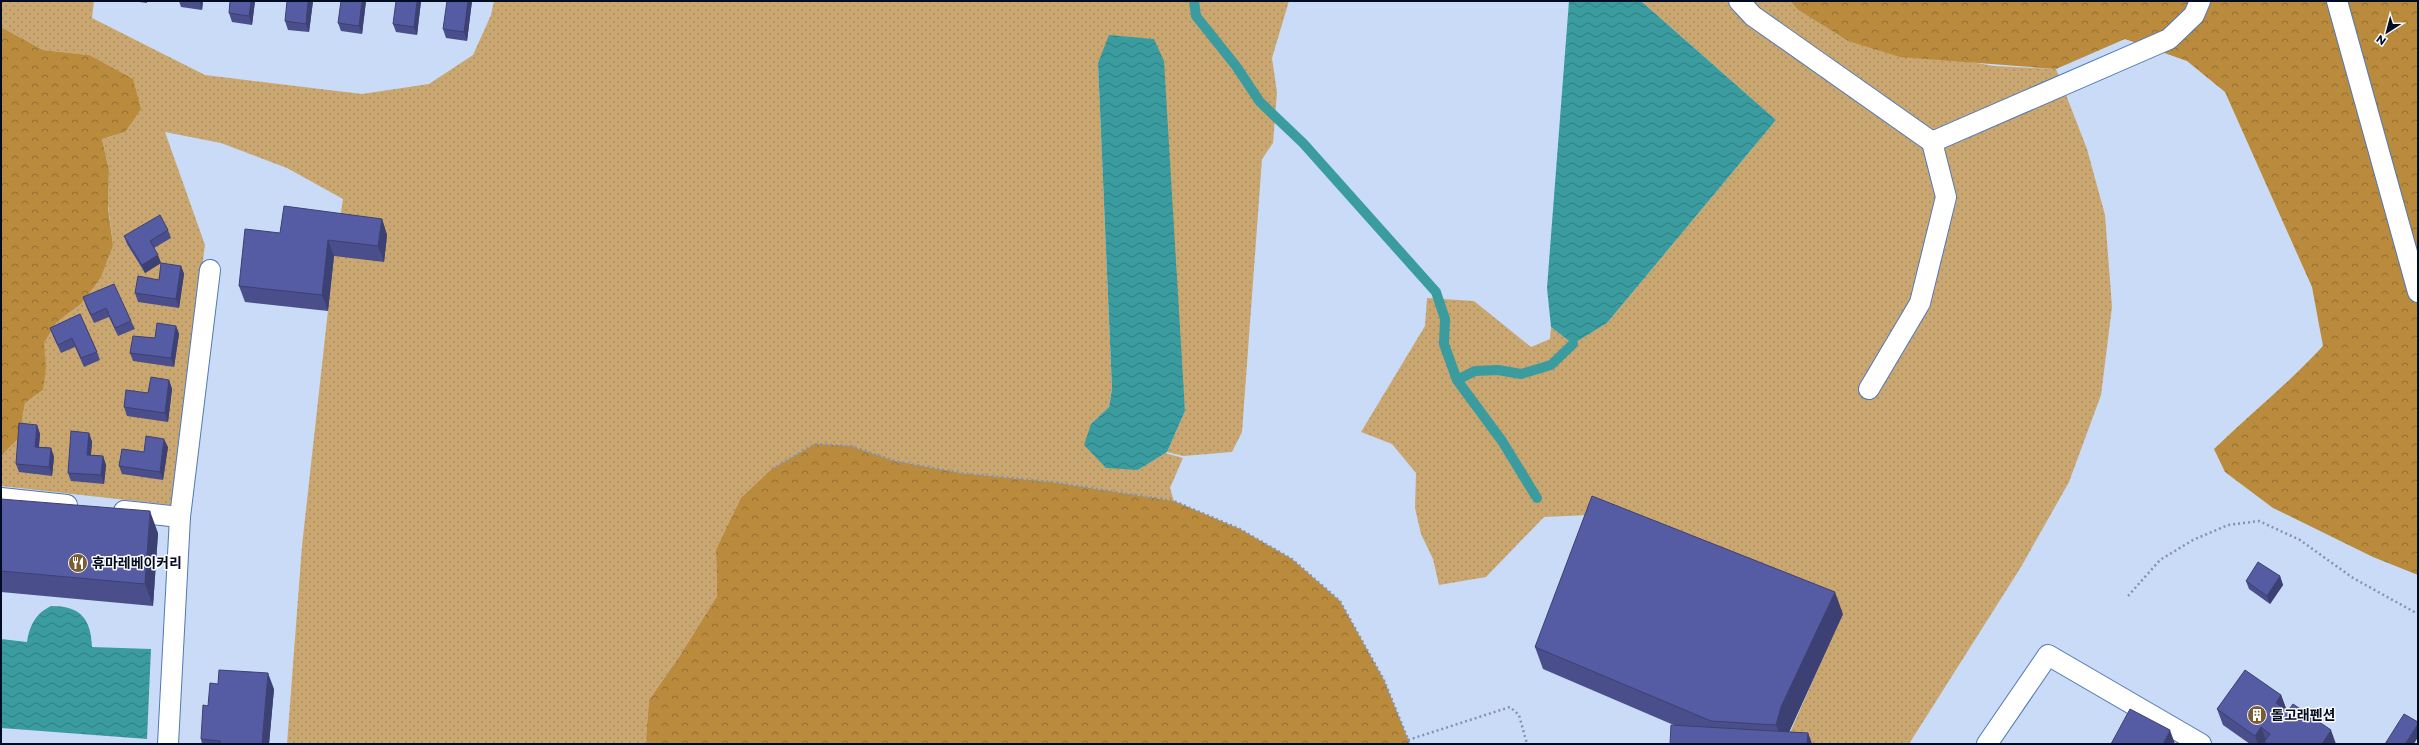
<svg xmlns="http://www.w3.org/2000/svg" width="2419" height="745" font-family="Montserrat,'Noto Sans KR',sans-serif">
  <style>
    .grass { fill: url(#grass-dots) }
    .forest { fill: url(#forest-crowns) }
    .water { fill: url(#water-waves) }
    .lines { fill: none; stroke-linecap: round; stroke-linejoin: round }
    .stream { stroke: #3b9c9f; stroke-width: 10 }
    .lane-casing { stroke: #5079b5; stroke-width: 22 }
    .path { stroke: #8493ad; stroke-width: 2.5; stroke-dasharray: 2 3; stroke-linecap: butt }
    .lane { stroke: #fff; stroke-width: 20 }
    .wall { fill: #4a4f8c }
    .shaded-wall { fill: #3c4072 }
    .building { fill: #565ca3; stroke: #3c4072 }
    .labels { text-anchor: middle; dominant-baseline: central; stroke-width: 3; stroke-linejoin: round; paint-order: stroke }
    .poi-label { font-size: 14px; font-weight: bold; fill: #010b22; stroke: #fbfbfb; text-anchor: start }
  </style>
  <defs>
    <pattern id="grass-dots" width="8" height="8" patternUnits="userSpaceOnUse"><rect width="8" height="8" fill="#caa771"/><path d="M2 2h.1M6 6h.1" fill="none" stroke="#ac8e62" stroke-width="1.8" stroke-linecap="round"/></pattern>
    <pattern id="forest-crowns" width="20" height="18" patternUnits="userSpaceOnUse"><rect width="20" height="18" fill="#ba8b3c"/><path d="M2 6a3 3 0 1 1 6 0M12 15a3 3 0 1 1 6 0" fill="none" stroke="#957032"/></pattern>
    <pattern id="water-waves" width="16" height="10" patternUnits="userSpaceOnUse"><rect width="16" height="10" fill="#3b9c9f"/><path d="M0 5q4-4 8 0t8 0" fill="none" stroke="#2f7d81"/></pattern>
  </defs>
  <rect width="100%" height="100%" fill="#c9dbf6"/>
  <g class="grass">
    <polygon points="1,1 94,1 92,18 205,75 362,94 429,84 473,55 491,15 494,1 1289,1 1272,58 1277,92 1273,143 1262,159 1242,432 1232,452 1183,456 1167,452 1185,411 1153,39 1132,38 1098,63 1112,389 1109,407 1091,424 1138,470 1165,453 1183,458 1170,488 1174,501 1052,482 961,473 895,461 851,446 716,550 717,596 681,654 649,700 646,739 648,744 287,744 302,546 334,256 343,199 287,168 221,143 165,132 205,245 171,505 1,486 1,456 19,438 25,403 43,390 44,343 57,322 81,304 113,245 108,204 109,170 102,139 125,132 89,55 43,50 1,27"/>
    <polygon points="1641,1 1790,1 1798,10 1848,41 1994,66 2056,69 2087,149 2105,215 2112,307 2101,395 2069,482 2021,567 1909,744 1785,744 1842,614 1589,515 1544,517 1486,577 1439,585 1433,559 1421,534 1415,508 1416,473 1392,444 1361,432 1425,326 1427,298 1474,301 1531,347 1550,339 1551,327 1573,344 1607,323 1776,120"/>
  </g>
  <g class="forest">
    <path d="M1790 1H2418V575L2373 557 2273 508 2225 472 2214 449C2250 414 2289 383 2323 346L2312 287 2225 92 2187 61 2125 39 2056 69 1900 57 1848 41 1798 10Z"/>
    <polygon points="1,27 43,50 89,55 133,79 141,109 125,132 102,139 109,170 108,208 113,245 101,277 81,304 57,322 44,343 46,368 43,390 25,403 19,438 1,456"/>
    <polygon points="815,444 851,446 895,461 961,473 1052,482 1174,501 1240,529 1292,559 1340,601 1384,680 1410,744 648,744 646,739 649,700 681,654 717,596 716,550 741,498 772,469"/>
  </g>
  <g class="water">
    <polygon points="1569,1 1641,1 1776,120 1607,323 1573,344 1551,327 1547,288"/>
    <polygon points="1109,35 1154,39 1164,61 1185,411 1167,452 1138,470 1106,468 1084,445 1091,424 1109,407 1112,389 1098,63"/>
    <path d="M51 606C80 606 91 618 92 647L151 649 147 739 1 728V639L27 642C30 625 35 614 51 606Z"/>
  </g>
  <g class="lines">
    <g class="stream">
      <polyline points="1194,1 1196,16 1236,66 1260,102 1303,143 1436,292 1445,319 1444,344 1457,380 1502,441 1537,498"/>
      <polyline points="1457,380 1475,371 1498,370 1521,374 1551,365 1573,344"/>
    </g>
    <g class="lane-casing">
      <g id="lane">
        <polyline points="1739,1 1753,16 1932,142 2169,39 2194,15 2200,1"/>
        <polyline points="2337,1 2418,292"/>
        <polyline points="1869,389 1920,303 1946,197 1932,142"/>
        <polyline points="1,498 67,505"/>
        <polyline points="124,511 180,517 168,744"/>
        <polyline points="180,517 210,270"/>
        <polyline points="1987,744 2048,655 2201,744"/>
      </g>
    </g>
    <g class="path">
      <polyline points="772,469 815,444 851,446 895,461 961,473 1052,482 1174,501 1240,529 1292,559 1340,601 1384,680 1410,744"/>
      <polyline points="2128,596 2160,560 2193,540 2228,525 2259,521 2300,540 2353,578 2418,614"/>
      <polyline points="1408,740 1510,707 1519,715 1527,744"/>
    </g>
    <use href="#lane" class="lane"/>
  </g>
  <g class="wall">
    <polygon points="132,1 147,1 147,3"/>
    <polygon points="179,1 203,1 202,10 181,7"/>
    <polygon points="255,1 252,25 232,22 229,13"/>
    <polygon points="313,1 309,32 288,30 285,21"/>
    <polygon points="366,1 362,34 341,31 338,23"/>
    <polygon points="421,1 417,35 396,32 393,24"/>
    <polygon points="472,1 467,41 446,38 443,29"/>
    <polygon points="382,219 387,235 384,262 334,256 328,311 245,302 239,286 280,233"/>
    <polygon points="168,230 171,238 154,248 161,263 145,273 127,244 124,236"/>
    <polygon points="181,266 184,274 179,308 138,302 135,293 159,280"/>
    <polygon points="83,297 131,321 135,329 118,336 109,317 94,323 86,306"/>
    <polygon points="80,314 97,352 100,360 84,367 75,347 61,353 53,336 50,328"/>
    <polygon points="176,326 179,334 174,367 133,361 130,353"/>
    <polygon points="169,380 172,389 168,422 127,416 124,407"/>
    <polygon points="37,425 40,434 39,447 51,448 54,457 52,476 19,472 16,464"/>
    <polygon points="89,433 92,442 91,455 103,456 106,465 104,484 71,481 68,473"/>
    <polygon points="168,447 163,480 122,474 119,466 144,452"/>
    <polygon points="1,499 158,533 153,606 1,592"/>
    <polygon points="2280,576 2283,585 2270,604 2249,589 2246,581"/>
    <polygon points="1843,614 1789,732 1808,733 1812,744 1670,744 1676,726 1543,669 1535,647"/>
    <polygon points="218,684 274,689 269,744 202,744 201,739 208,706"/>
    <polygon points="2281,695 2287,711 2336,744 2250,744 2223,725 2217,709"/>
  </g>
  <g class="shaded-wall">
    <polygon points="199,1 203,1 202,10"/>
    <polygon points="251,1 255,1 252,25 249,16"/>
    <polygon points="308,1 313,1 309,32 306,24"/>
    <polygon points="362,1 366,1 362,34 359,26"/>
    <polygon points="417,1 421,1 417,35 414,27"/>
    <polygon points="468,1 472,1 467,41 464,32"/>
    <polygon points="382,219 387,235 384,262 378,246"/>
    <polygon points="328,240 334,256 328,311 322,295"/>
    <polygon points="158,255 161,263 145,273 142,265"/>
    <polygon points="181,266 184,274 179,308 176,299"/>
    <polygon points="176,326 179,334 174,367 171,358"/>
    <polygon points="169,380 172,389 168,422 165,413"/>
    <polygon points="37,425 40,434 38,455 35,447"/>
    <polygon points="89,433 92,442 90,463 87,455"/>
    <polygon points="164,439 168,447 163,480 160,472"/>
    <polygon points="51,448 54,457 52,476 49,467"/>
    <polygon points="103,456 106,465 104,484 101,475"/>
    <polygon points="150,511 158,533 153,606 145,584"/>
    <polygon points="2280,576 2283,585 2270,604 2267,596"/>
    <polygon points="1835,592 1843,614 1790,730 1785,744 1783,744 1776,725 1781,707"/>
    <polygon points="268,673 274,689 269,744 262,744"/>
    <polygon points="2281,695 2287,711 2276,703"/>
    <polygon points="2418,724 2418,737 2414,744 2405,744"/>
    <polygon points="2261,727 2267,743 2264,742 2265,744 2258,744 2255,736"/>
    <polygon points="2170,730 2175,744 2163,744"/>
    <polygon points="2331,730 2336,744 2322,744"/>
    <polygon points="1808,733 1812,744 1807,744"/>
  </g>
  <g class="building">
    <polygon points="230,1 251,1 249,16 229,13"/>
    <polygon points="287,1 308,1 306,24 285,21"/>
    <polygon points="341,1 362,1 359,26 338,23"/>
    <polygon points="396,1 417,1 414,27 393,24"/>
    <polygon points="447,1 468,1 464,32 443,29"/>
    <polygon points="284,206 382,219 378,246 328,240 322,295 239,286 245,229 280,233"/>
    <polygon points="160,215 168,230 150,241 158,255 142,265 124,236"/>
    <polygon points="161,263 181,266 176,299 135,293 138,276 159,280"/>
    <polygon points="114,284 131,321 115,328 106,308 91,315 83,297"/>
    <polygon points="80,314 97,352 81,358 72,338 58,345 50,328"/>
    <polygon points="157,323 176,326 171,358 130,353 133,336 155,338"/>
    <polygon points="151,377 169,380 165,413 124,407 126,390 148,393"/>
    <polygon points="19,423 37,425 35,447 51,448 49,467 16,464"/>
    <polygon points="71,431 89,433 87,455 103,456 101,475 68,473"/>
    <polygon points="146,436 164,439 160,472 119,466 122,449 144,452"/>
    <polygon points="1592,496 1835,592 1781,707 1776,725 1711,721 1535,647"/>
    <polygon points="1,499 150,511 145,584 1,571"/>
    <polygon points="2258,562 2280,576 2267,596 2246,581"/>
    <polygon points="219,670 268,673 262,744 220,744 220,741 201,739 203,705 208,706 210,683 218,684"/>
    <polygon points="2245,670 2281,695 2276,703 2288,711 2293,704 2331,730 2322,744 2267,744 2264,742 2270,734 2261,727 2255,736 2217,709"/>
    <polygon points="2130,709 2170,730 2163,744 2111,744"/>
    <polygon points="2404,714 2418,722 2418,724 2405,744 2385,744"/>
    <polygon points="1671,725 1808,733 1807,744 1670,744"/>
  </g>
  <defs>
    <g id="restaurant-disc" transform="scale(1)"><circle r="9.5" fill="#795d30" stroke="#fbfbfb"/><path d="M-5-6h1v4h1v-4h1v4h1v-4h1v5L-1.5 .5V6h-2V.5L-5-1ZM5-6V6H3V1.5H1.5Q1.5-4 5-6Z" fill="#fff"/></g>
    <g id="building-disc" transform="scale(1)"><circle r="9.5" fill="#795d30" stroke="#fbfbfb"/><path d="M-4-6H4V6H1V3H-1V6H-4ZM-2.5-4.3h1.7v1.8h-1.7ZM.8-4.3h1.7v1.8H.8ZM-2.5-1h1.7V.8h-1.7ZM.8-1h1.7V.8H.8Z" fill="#fff"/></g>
  </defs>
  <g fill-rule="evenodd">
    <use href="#restaurant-disc" x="78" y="563"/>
    <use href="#building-disc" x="2257" y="715"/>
  </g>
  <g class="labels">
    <g class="poi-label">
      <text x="92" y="563">휴마레베이커리</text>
      <text x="2271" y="715">돌고래펜션</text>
    </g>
  </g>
  <rect width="2419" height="745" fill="none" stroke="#010b22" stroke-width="4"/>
  <g transform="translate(2387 32) rotate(216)" stroke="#fbfbfb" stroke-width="3" paint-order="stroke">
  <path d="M0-3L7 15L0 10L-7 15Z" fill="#010b22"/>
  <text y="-6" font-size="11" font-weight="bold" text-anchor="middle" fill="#010b22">N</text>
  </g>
</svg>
